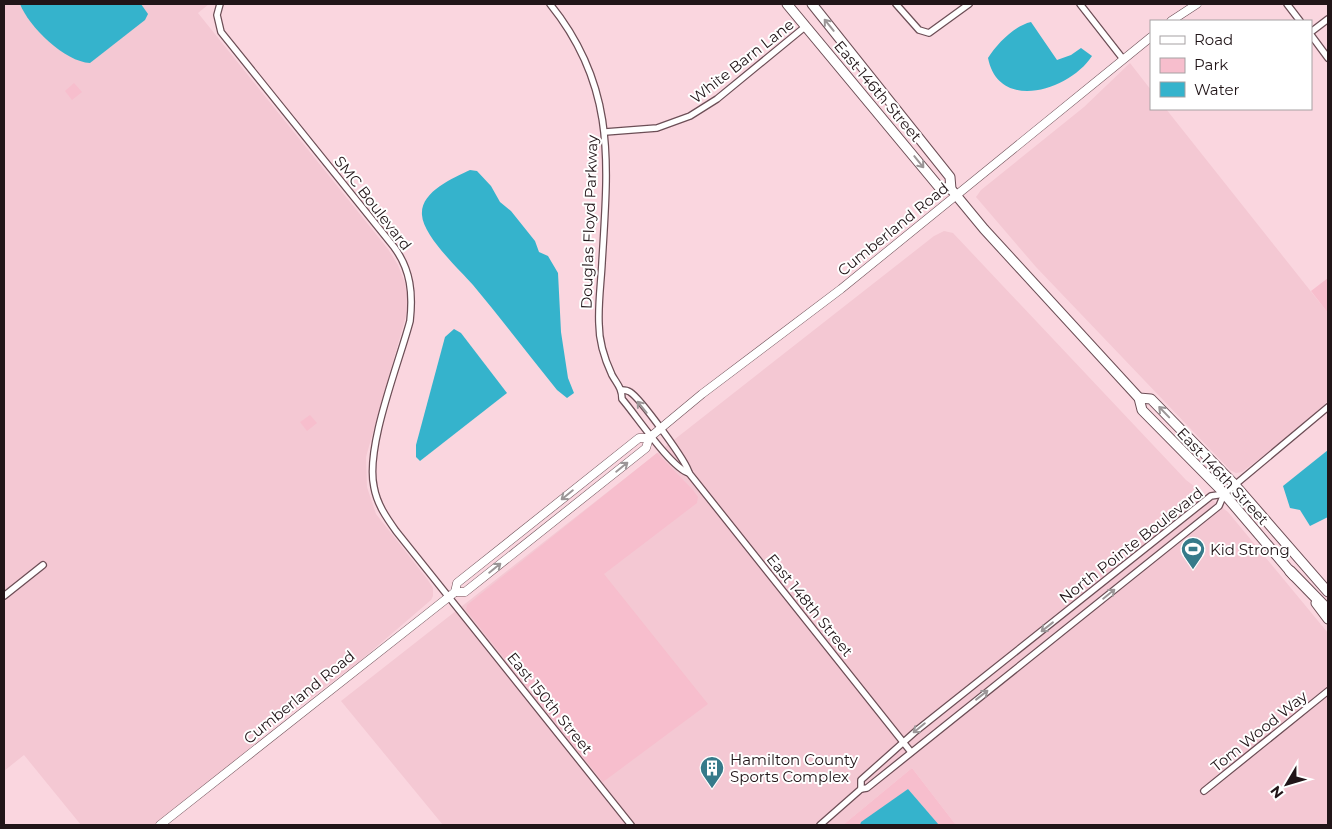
<svg xmlns="http://www.w3.org/2000/svg" width="1332" height="829" font-family="Montserrat,sans-serif">
  <style>
    .built { fill: #f4c8d3 }
    .green { fill: #f7becd }
    .water { fill: #35b3cc }
    .lines { fill: none; stroke-linecap: round; stroke-linejoin: round }
    .street-casing { stroke: #6c4e56; stroke-width: 8 }
    .secondary-casing { stroke: #6c4e56; stroke-width: 9 }
    .primary-casing { stroke: #6c4e56; stroke-width: 11 }
    .highway-casing { stroke: #6c4e56; stroke-width: 12 }
    .street { stroke: #fff; stroke-width: 5.5 }
    .secondary { stroke: #fff; stroke-width: 8 }
    .primary { stroke: #fff; stroke-width: 9 }
    .highway { stroke: #fff; stroke-width: 10 }
    .oneway { stroke: #9b9697 }
    .labels { text-anchor: middle; dominant-baseline: central; stroke-width: 4; stroke-linejoin: round; paint-order: stroke }
    .street-label { font-size: 15px; fill: #211518; stroke: #fff }
    .poi-label { font-size: 15px; fill: #211518; stroke: #fff; text-anchor: start }
  </style>
  <rect width="100%" height="100%" fill="#fad6df"/>
  <g class="built">
    <polygon points="4,4 209,4 198,13 388,249 398,265 405,283 408,299 406,316 366,457 367,487 376,514 428,580 433,588 433,596 431,600 360,661 270,729 222,774 158,825 81,825 24,755 4,771"/>
    <polygon points="1130,63 1151,90 1151,109 1166,109 1328,313 1328,401 1287,438 1242,472 1236,473 1230,470 1036,267 976,197 981,190 1084,107"/>
    <polygon points="944,231 953,233 1186,480 1228,512 1328,633 1328,825 956,825 912,768 843,825 443,825 341,701 934,236"/>
  </g>
  <g class="green">
    <polygon points="74,83 82,92 72,100 65,91"/>
    <polygon points="1328,278 1328,313 1311,291"/>
    <polygon points="310,415 317,423 307,431 300,422"/>
    <polygon points="657,453 693,490 698,497 697,503 604,574 708,704 603,782 466,610 467,605"/>
    <polygon points="912,768 956,825 939,825 908,789 860,825 843,825"/>
  </g>
  <g class="water">
    <path d="M20 4H141L148 14 145 20 90 63C65 62 29 27 20 4Z"/>
    <path d="M1031 22 1057 60 1071 55 1081 48 1092 56C1070 90 999 113 988 58 997 44 1014 26 1031 22Z"/>
    <path d="M470 170 477 171 491 186 500 202 511 211 535 241 539 252 548 256 558 273 561 332 568 378 574 393 567 398 557 390C529 355 502 320 473 285 459 269 423 236 422 215 420 192 453 178 470 170Z"/>
    <polygon points="454,329 461,333 507,393 420,461 416,457 416,445 445,337"/>
    <polygon points="1328,450 1328,517 1310,526 1300,510 1290,508 1283,486"/>
    <polygon points="908,789 939,825 860,825 861,822"/>
  </g>
  <g class="lines">
    <g class="street-casing">
      <g id="street">
        <path d="M220 4 217 15 221 32 394 247C411 270 413 294 410 321 399 363 365 447 374 487 377 504 386 517 396 531L631 825"/>
        <path d="M550 4C617 87 608 163 602 263 601 283 598 304 599 324 599 341 605 360 612 375 617 384 622 388 622 399 636 415 671 468 689 473"/>
        <polyline points="896,4 919,30 929,33 969,4"/>
        <polyline points="1080,4 1123,59"/>
        <polyline points="1287,4 1300,21"/>
        <polyline points="1311,32 1328,19"/>
        <polyline points="1311,35 1328,58"/>
        <polyline points="605,132 657,128 690,116 717,99 806,26"/>
        <path d="M622 390C625 390 627 390 630 392 640 398 687 462 689 473L911 752"/>
        <polyline points="4,596 43,565"/>
        <polyline points="861,789 861,780 916,731 1211,496 1224,494"/>
        <polyline points="1204,791 1328,691"/>
        <polyline points="820,825 861,789 867,788 1219,506 1224,494 1328,407"/>
      </g>
    </g>
    <g class="secondary-casing">
      <g id="secondary">
        <polyline points="1171,21 1197,4"/>
        <polyline points="455,592 465,592 646,448 649,438 702,394 841,289 1151,37"/>
        <polyline points="160,825 455,592 457,583 639,438 649,438"/>
      </g>
    </g>
    <g class="primary-casing">
      <g id="primary">
        <polyline points="787,4 939,187 951,189"/>
        <polyline points="812,4 950,177 951,189 984,229 1139,398 1142,410 1220,489 1294,576"/>
        <polyline points="1139,398 1151,399 1235,485 1328,592"/>
        <polyline points="1316,603 1328,619"/>
      </g>
    </g>
    <g class="highway-casing">
      <polyline id="highway" points="1290,571 1328,610"/>
    </g>
    <use href="#street" class="street"/>
    <use href="#secondary" class="secondary"/>
    <use href="#primary" class="primary"/>
    <use href="#highway" class="highway"/>
  </g>
  <defs><path id="oneway-shaft" d="M-6 0H5M1.5-3L5.5 0L1.5 3" fill="none" stroke-width="1.6" stroke-linecap="round" stroke-linejoin="round" transform="scale(1.25)"/></defs>
  <g class="oneway">
    <use href="#oneway-shaft" transform="translate(829 25) rotate(-129)"/>
    <use href="#oneway-shaft" transform="translate(919 162) rotate(51)"/>
    <use href="#oneway-shaft" transform="translate(642 407) rotate(-129)"/>
    <use href="#oneway-shaft" transform="translate(1164 412) rotate(-134)"/>
    <use href="#oneway-shaft" transform="translate(622 467) rotate(-39)"/>
    <use href="#oneway-shaft" transform="translate(567 495) rotate(141)"/>
    <use href="#oneway-shaft" transform="translate(495 568) rotate(-39)"/>
    <use href="#oneway-shaft" transform="translate(1109 594) rotate(-39)"/>
    <use href="#oneway-shaft" transform="translate(1047 627) rotate(142)"/>
    <use href="#oneway-shaft" transform="translate(982 695) rotate(-38)"/>
    <use href="#oneway-shaft" transform="translate(919 728) rotate(141)"/>
  </g>
  <defs>
    <g id="stadium-pin" transform="scale(1.25)"><path d="M0 17L-7.5 6A9.5 9.5 0 1 1 7.5 6Z" fill="#367a8a" stroke="#fff"/><path d="M0-5a6.5 5 0 1 0 0 10a6.5 5 0 1 0 0-10ZM-3.5-1.8h7v3.6h-7Z" fill="#fff"/></g>
    <g id="building-pin" transform="scale(1.25)"><path d="M0 17L-7.5 6A9.5 9.5 0 1 1 7.5 6Z" fill="#367a8a" stroke="#fff"/><path d="M-4-6H4V6H1V3H-1V6H-4ZM-2.5-4.3h1.7v1.8h-1.7ZM.8-4.3h1.7v1.8H.8ZM-2.5-1h1.7V.8h-1.7ZM.8-1h1.7V.8H.8Z" fill="#fff"/></g>
  </defs>
  <g fill-rule="evenodd">
    <use href="#stadium-pin" x="1193" y="549"/>
    <use href="#building-pin" x="712" y="768"/>
  </g>
  <g class="labels">
    <g class="street-label">
      <text transform="translate(742 61) rotate(-38)">White Barn Lane</text>
      <text transform="translate(878 91) rotate(50)">East 146th Street</text>
      <text transform="translate(373 203) rotate(52)">SMC Boulevard</text>
      <text transform="translate(589 222) rotate(-88)">Douglas Floyd Parkway</text>
      <text transform="translate(893 229) rotate(-39)">Cumberland Road</text>
      <text transform="translate(1223 476) rotate(47)">East 146th Street</text>
      <text transform="translate(1131 545) rotate(-38)">North Pointe Boulevard</text>
      <text transform="translate(810 605) rotate(51)">East 148th Street</text>
      <text transform="translate(299 697) rotate(-39)">Cumberland Road</text>
      <text transform="translate(550 703) rotate(51)">East 150th Street</text>
      <text transform="translate(1259 731) rotate(-39)">Tom Wood Way</text>
    </g>
    <g class="poi-label">
      <text x="1210" y="549">Kid Strong</text>
      <text x="730" y="759">Hamilton County<tspan x="730" dy="17">Sports Complex</tspan></text>
    </g>
  </g>
  <rect width="1332" height="829" fill="none" stroke="#211518" stroke-width="10"/>
  <rect x="1150" y="20" width="162" height="90" fill="#ffffff" stroke="#a6a1a3"/>
  <rect x="1160" y="36" width="25" height="8" fill="#ffffff" stroke="#a6a1a3"/>
  <text x="1194" y="45" font-size="15" fill="#211518">Road</text>
  <rect x="1160" y="58" width="25" height="15" fill="#f7becd" stroke="#a6a1a3"/>
  <text x="1194" y="70" font-size="15" fill="#211518">Park</text>
  <rect x="1160" y="82" width="25" height="15" fill="#35b3cc" stroke="#a6a1a3"/>
  <text x="1194" y="95" font-size="15" fill="#211518">Water</text>
  <g transform="translate(1287 784) rotate(232)" stroke="#ffffff" stroke-width="4" paint-order="stroke">
  <path d="M0-4L9 19L0 12L-9 19Z" fill="#211518"/>
  <text y="-8" font-size="14" font-weight="bold" text-anchor="middle" fill="#211518">N</text>
  </g>
</svg>
